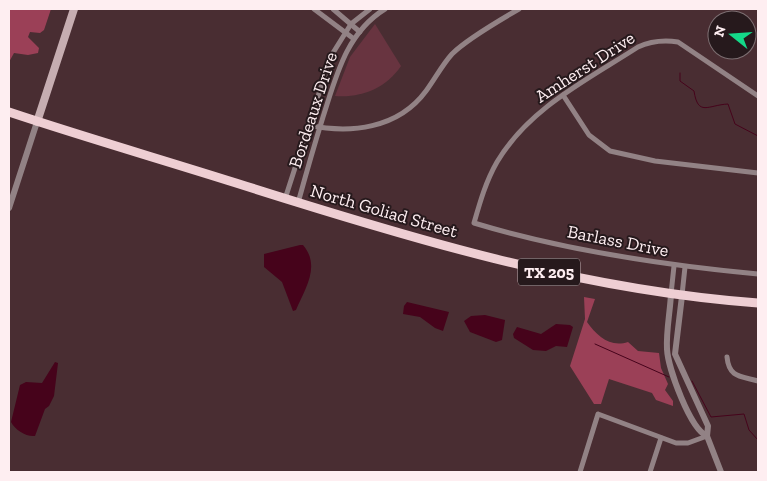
<svg xmlns="http://www.w3.org/2000/svg" width="767" height="481" font-family="'Zilla Slab',serif">
  <style>
    .green { fill: #683440 }
    .forest { fill: #9b4057 }
    .water { fill: #46031b }
    .lines { fill: none; stroke-linecap: round; stroke-linejoin: round }
    .stream { stroke: #46031b; stroke-width: 1 }
    .minor { stroke: #928285; stroke-width: 5 }
    .tertiary { stroke: #928285; stroke-width: 6 }
    .secondary { stroke: #c6adb1; stroke-width: 8 }
    .primary { stroke: #eeced3; stroke-width: 9 }
    .labels { text-anchor: middle; dominant-baseline: central; stroke-width: 4; stroke-linejoin: round; paint-order: stroke }
    .shield { fill: #26191c; stroke: #bdaeb1; stroke-width: 1 }
    .shield-label { font-size: 16px; font-weight: bold; fill: #feeef1 }
    .street-label { font-size: 18px; fill: #feeef1; stroke: #26191c }
  </style>
  <rect width="100%" height="100%" fill="#492d32"/>
  <path class="green" d="M375 24 401 66C386 88 362 98 335 96L350 57Z"/>
  <g class="forest">
    <polygon points="9,9 51,9 44,30 40,33 30,32 28,37 39,48 38,53 28,55 14,53 9,62"/>
    <path d="M584 297 595 299 587 322C597 336 610 348 628 342L638 351 659 353 661 368 668 384 665 390 673 401V406L656 400 652 393 609 379 601 404H594L570 366 585 319Z"/>
  </g>
  <g class="water">
    <path d="M300 245H303C321 266 305 289 296 310L293 311 282 282 264 267V254Z"/>
    <polygon points="407,302 449,312 443,331 435,328 420,317 403,314 404,306"/>
    <polygon points="485,315 505,320 502,340 496,342 470,332 464,321 471,316"/>
    <polygon points="556,324 570,325 573,327 567,347 556,346 546,351 533,350 514,338 513,334 517,327 541,334"/>
    <path d="M55 362 58 363 54 396 49 406 45 409 35 436C26 437 15 430 11 422L20 385 26 382 42 383Z"/>
  </g>
  <g class="lines">
    <g class="stream">
      <path d="M680 73V81L694 91C698 117 708 105 728 104L735 124 758 136"/>
      <polyline points="595,344 669,377"/>
      <polyline points="692,381 711,417 744,414 749,430 758,440"/>
    </g>
    <g class="minor">
      <polyline points="314,9 354,39"/>
      <polyline points="333,9 360,32"/>
      <polyline points="563,95 589,135 610,151 655,161 758,173"/>
      <path d="M758 96 678 42C664 40 651 41 638 47 587 80 529 108 497 162 486 181 480 202 474 223 567 251 662 265 758 274"/>
      <path d="M308 125C350 134 398 129 426 91 435 79 442 65 452 54 467 39 500 20 519 9"/>
      <polyline points="285,199 331,56 351,24 370,9"/>
      <path d="M298 203C306 174 314 146 323 117 336 77 346 33 385 9"/>
      <polyline points="671,294 674,266"/>
      <polyline points="682,295 685,267"/>
      <path d="M727 357C729 378 741 376 758 381"/>
      <polyline points="580,472 598,414 676,443 688,443 707,436"/>
      <polyline points="650,472 661,438"/>
    </g>
    <g class="tertiary">
      <polyline points="9,208 37,122"/>
      <path d="M671 294C670 313 666 331 667 349 668 368 690 429 707 436"/>
      <polyline points="682,296 675,354 708,426 707,436 721,472"/>
    </g>
    <polyline class="secondary" points="37,122 74,9"/>
    <path class="primary" d="M9 112C84 137 160 159 236 183 406 237 579 290 758 303"/>
  </g>
  <g class="labels">
    <rect class="shield" x="518" y="258.5" width="62" height="27" rx="4"/>
    <g class="shield-label">
      <text x="549" y="272">TX 205</text>
    </g>
    <g class="street-label">
      <text transform="translate(585 67) rotate(-33)">Amherst Drive</text>
      <text transform="translate(313 110) rotate(-72)">Bordeaux Drive</text>
      <text transform="translate(384 211) rotate(16)">North Goliad Street</text>
      <text transform="translate(618 241) rotate(11)">Barlass Drive</text>
    </g>
  </g>
  <rect width="767" height="481" fill="none" stroke="#feeef1" stroke-width="20"/>
  <g transform="translate(732 35) rotate(287)"><circle r="24" fill="#26191c" stroke="#7c6e71"/>
  <path d="M0-4L9 19L0 12L-9 19Z" fill="#14d989"/>
  <text y="-8" font-size="14" font-weight="bold" text-anchor="middle" fill="#feeef1">N</text>
  </g>
</svg>
